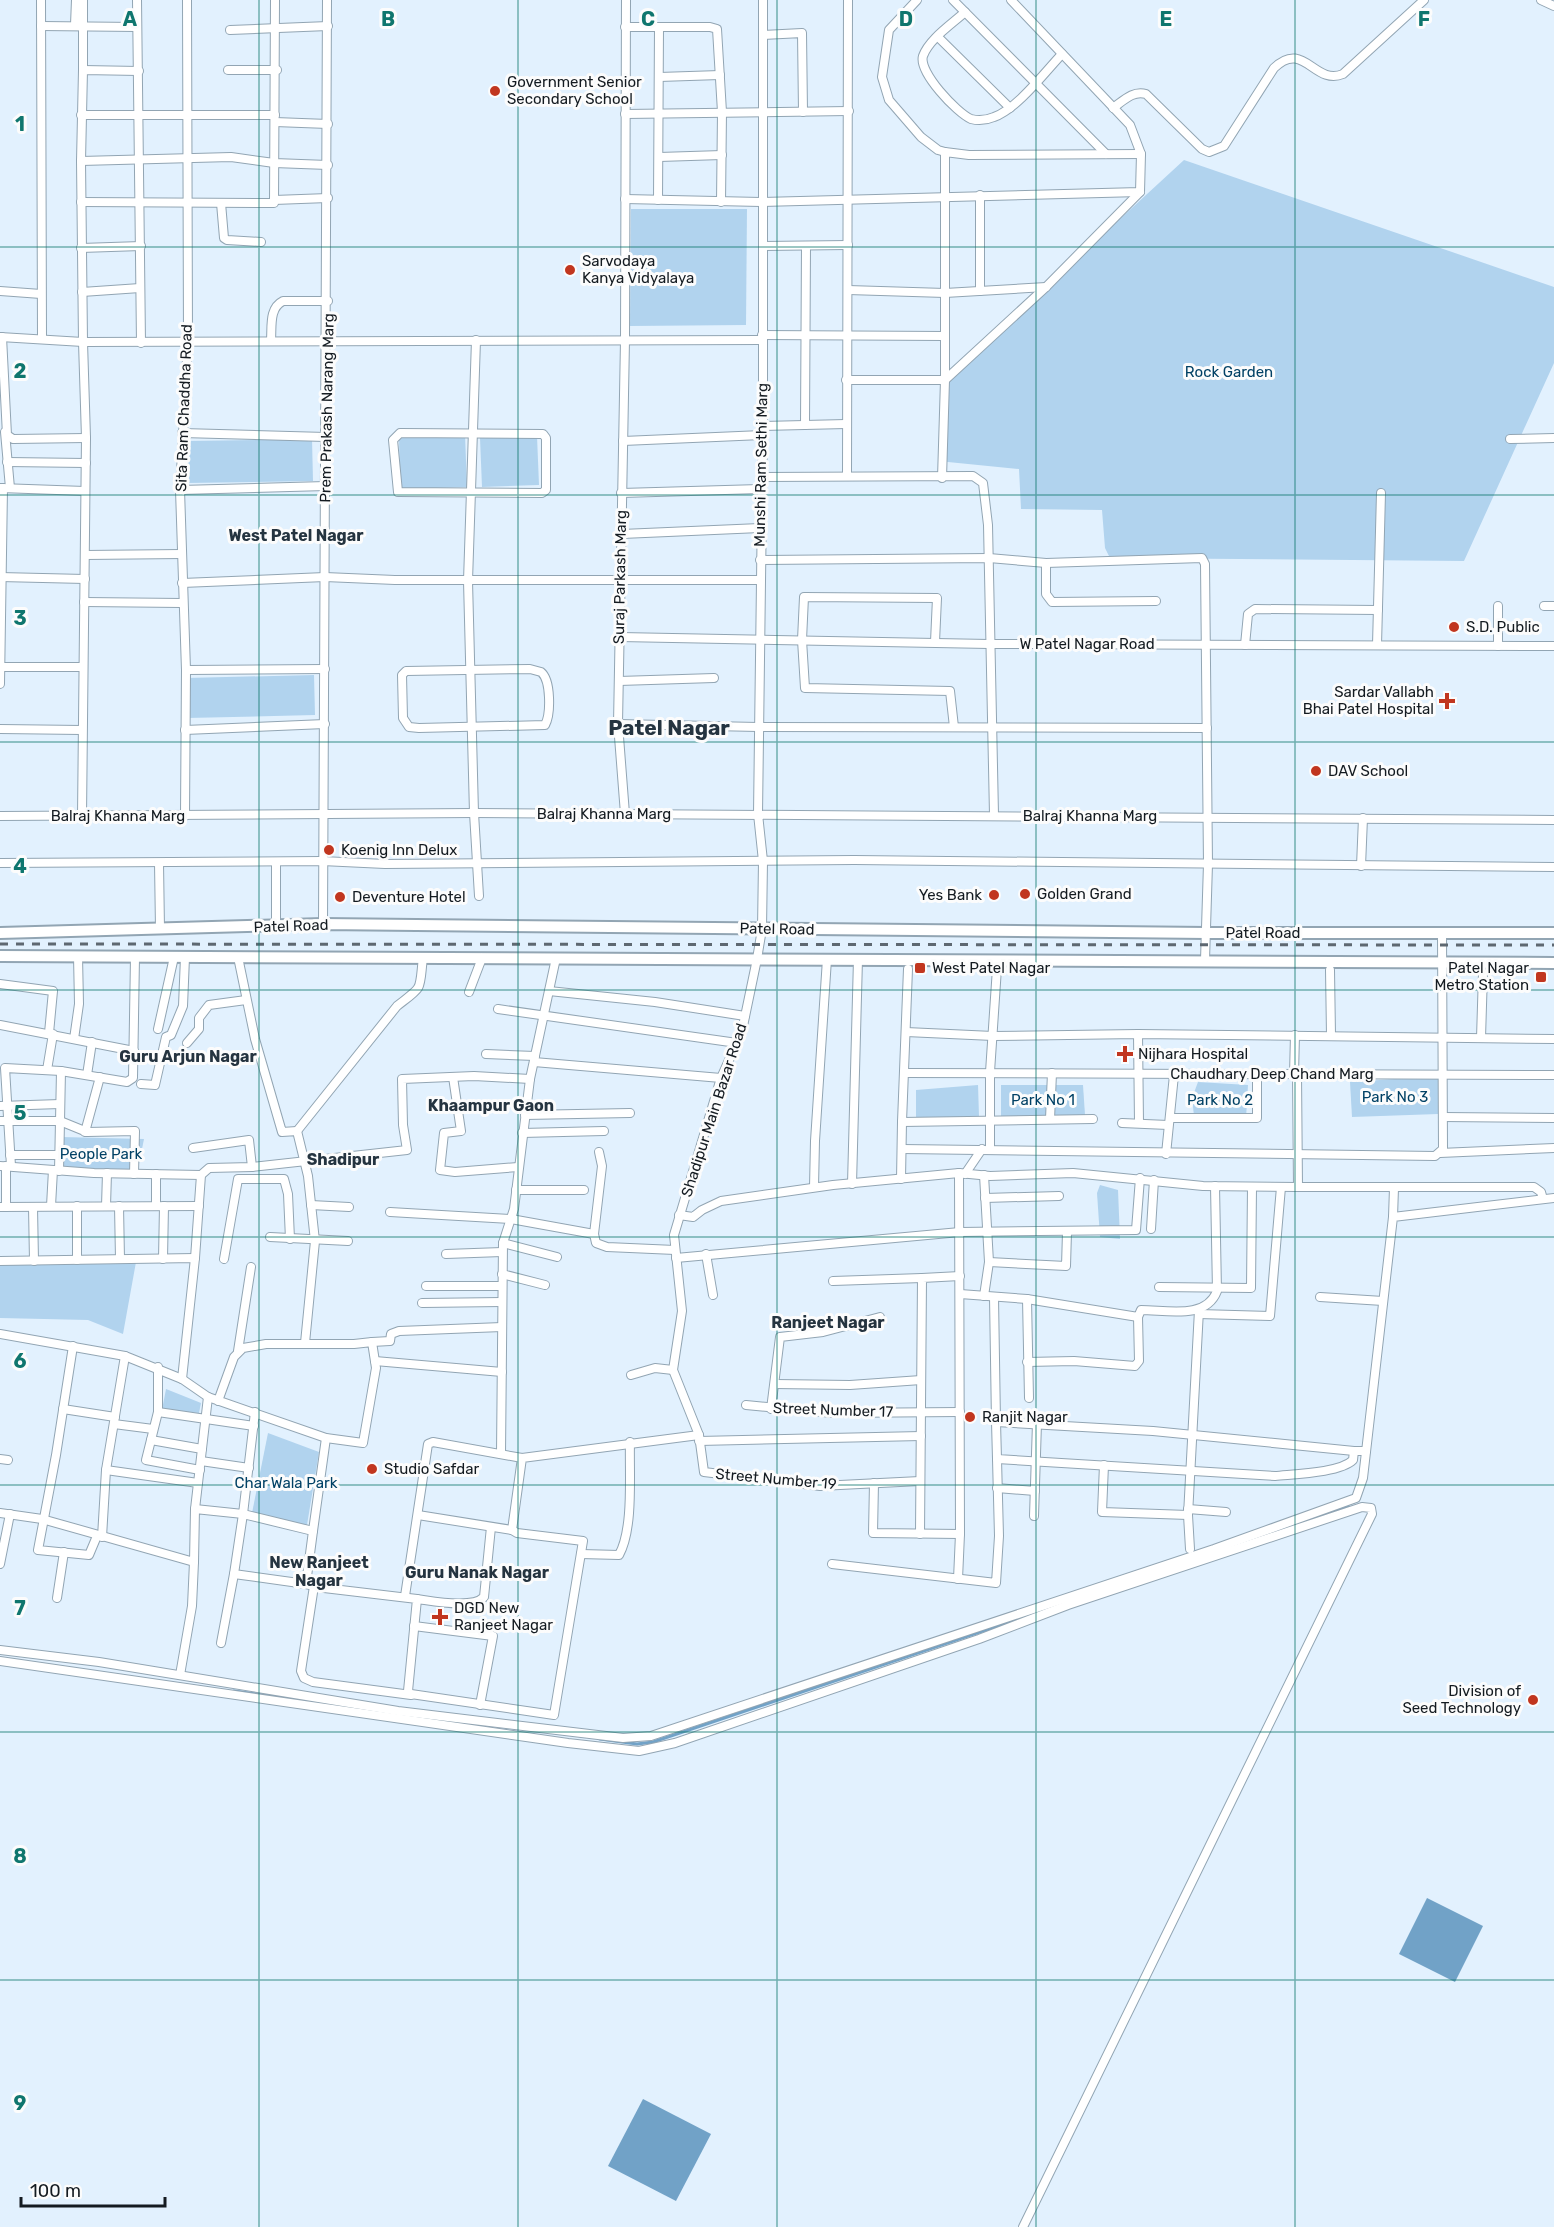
<svg xmlns="http://www.w3.org/2000/svg" width="1554" height="2227" font-family="Rubik,sans-serif">
  <style>
    .green { fill: #b1d3ee }
    .water { fill: #71a2c7 }
    .lines { fill: none; stroke-linecap: round; stroke-linejoin: round }
    .stream { stroke: #71a2c7; stroke-width: 3 }
    .minor-casing { stroke: #92a5b3; stroke-width: 10 }
    .secondary-casing { stroke: #92a5b3; stroke-width: 14 }
    .minor { stroke: #fff; stroke-width: 8 }
    .secondary { stroke: #fff; stroke-width: 10 }
    .rail { stroke: #5e6871; stroke-width: 3; stroke-dasharray: 8 8; stroke-linecap: butt }
    .grid { fill: none; stroke: #0f766e; stroke-width: 1.5; stroke-opacity: 0.55 }
    .poi-dot { fill: #c1361f; stroke: #fcfcfc; stroke-width: 2 }
    .labels { text-anchor: middle; dominant-baseline: central; stroke-width: 6; stroke-linejoin: round; paint-order: stroke }
    .poi-label { font-size: 15px; fill: #141b21; stroke: #fcfcfc; text-anchor: start }
    .park-label { font-size: 15px; fill: #014165; stroke: #fcfcfc }
    .street-label { font-size: 15px; fill: #141b21; stroke: #fcfcfc }
    .neighbourhood-label { font-size: 16px; font-weight: bold; fill: #253440; stroke: #fcfcfc }
    .district-label { font-size: 21px; font-weight: bold; fill: #253440; stroke: #fcfcfc }
    .grid-label { font-size: 20px; text-anchor: middle; font-weight: bold; fill: #0f766e; stroke: #fcfcfc; stroke-width: 6; stroke-linejoin: round; paint-order: stroke }
  </style>
  <rect width="100%" height="100%" fill="#e2f1fe"/>
  <g class="green">
    <polygon points="1184,160 1554,287 1554,363 1464,561 1110,558 1105,548 1102,510 1021,509 1019,469 938,461 945,380"/>
    <polygon points="631,209 747,209 746,325 630,326"/>
    <polygon points="465,434 467,487 400,489 399,436"/>
    <polygon points="537,436 539,485 482,487 480,438"/>
    <polygon points="312,439 313,481 186,483 185,441"/>
    <polygon points="314,675 315,715 187,718 186,678"/>
    <polygon points="1439,1076 1438,1114 1352,1117 1350,1082"/>
    <polygon points="1198,1082 1248,1085 1246,1118 1194,1116 1192,1098"/>
    <polygon points="978,1085 979,1116 916,1119 916,1090"/>
    <polygon points="1001,1085 1083,1085 1085,1115 1001,1117"/>
    <polygon points="61,1137 144,1139 138,1169 61,1172"/>
    <polygon points="1100,1185 1118,1190 1120,1239 1100,1237 1097,1193"/>
    <polygon points="0,1261 136,1262 123,1334 88,1320 0,1318"/>
    <polygon points="166,1389 201,1403 199,1413 162,1410"/>
    <polygon points="268,1433 319,1452 307,1525 252,1513"/>
  </g>
  <g class="water">
    <polygon points="1427,1898 1483,1926 1455,1982 1399,1954"/>
    <polygon points="643,2099 711,2134 676,2201 608,2166"/>
  </g>
  <g class="lines">
    <g class="stream">
      <polyline points="1294,1526 1349,1507"/>
      <polyline points="234,1691 332,1704"/>
      <polyline points="600,1739 637,1744 653,1742 1048,1609"/>
    </g>
    <g class="minor-casing">
      <g id="minor">
        <polyline points="41,0 42,339"/>
        <polyline points="137,0 141,343"/>
        <polyline points="763,0 763,426 758,814 763,861 762,929 757,959 742,1031 721,1078 674,1235 682,1311 673,1370 699,1435 704,1472 820,1486 920,1481"/>
        <polyline points="917,0 889,30 882,77 889,100 921,137 938,150 945,152"/>
        <polyline points="953,0 1106,154"/>
        <polyline points="1541,0 1554,6"/>
        <path d="M965 12C952 24 929 39 923 56 918 72 957 113 971 119 979 121 987 120 994 117 1017 109 1045 72 1062 54"/>
        <polyline points="75,25 76,0"/>
        <polyline points="41,26 137,27"/>
        <polyline points="625,27 710,27 717,29 722,112 721,202"/>
        <polyline points="230,30 328,26"/>
        <polyline points="763,35 802,33 803,112"/>
        <polyline points="938,37 1010,108"/>
        <polyline points="83,70 83,0"/>
        <polyline points="228,70 277,70"/>
        <polyline points="139,71 83,70 81,161 231,157 274,163 328,165"/>
        <polyline points="659,77 720,75"/>
        <path d="M1113 108C1123 101 1133 90 1146 94L1202 149 1209 152 1224 146 1274 68C1304 39 1314 86 1343 74L1424 0"/>
        <polyline points="625,114 849,111"/>
        <polyline points="81,115 275,115"/>
        <polyline points="275,122 328,124"/>
        <polyline points="659,157 722,155"/>
        <polyline points="625,199 761,202 1140,192 1141,154 1130,125 1011,0"/>
        <polyline points="274,200 328,198"/>
        <polyline points="658,200 659,28"/>
        <polyline points="81,202 274,203 275,0"/>
        <polyline points="221,203 224,238 227,240 261,242"/>
        <polyline points="763,246 848,245"/>
        <polyline points="81,248 141,246"/>
        <polyline points="848,290 945,293 1046,287"/>
        <polyline points="0,291 41,294"/>
        <polyline points="980,291 980,195"/>
        <polyline points="82,292 140,288"/>
        <polyline points="762,335 945,336"/>
        <polyline points="0,337 83,342 81,161"/>
        <polyline points="2,337 7,435 13,439 86,438"/>
        <path d="M271 340C272 326 269 308 283 301H328"/>
        <polyline points="476,340 468,581 474,813 479,896"/>
        <polyline points="846,380 945,380 945,152 969,155 1141,154"/>
        <polyline points="805,425 806,246"/>
        <polyline points="763,426 846,424"/>
        <polyline points="5,432 10,488"/>
        <polyline points="182,433 326,437"/>
        <polygon points="400,433 543,434 546,438 546,490 542,493 398,492 393,440"/>
        <polyline points="1510,439 1554,438"/>
        <polyline points="623,441 762,435"/>
        <polyline points="7,462 86,463"/>
        <polyline points="847,476 848,0"/>
        <polyline points="761,477 973,476 983,483 988,525 994,815"/>
        <polyline points="942,478 945,380 1046,287 1140,192"/>
        <polyline points="0,488 85,491"/>
        <polyline points="180,490 326,486"/>
        <polyline points="621,493 760,489"/>
        <polyline points="622,534 760,528"/>
        <polyline points="85,555 182,554"/>
        <polyline points="760,560 989,558 1046,563 1202,558 1205,564 1208,864 1205,960"/>
        <polyline points="1046,563 1046,594 1052,602 1156,601"/>
        <polyline points="0,577 85,579"/>
        <polyline points="182,583 325,577 395,580 760,580"/>
        <polyline points="84,602 182,603"/>
        <polyline points="1544,606 1554,606"/>
        <polyline points="620,637 989,644 1554,646"/>
        <polyline points="935,642 937,598 804,597 802,640 805,688 950,691 954,727"/>
        <polyline points="1245,645 1248,614 1255,609 1378,610"/>
        <polyline points="1377,645 1381,493"/>
        <polyline points="1498,646 1498,606"/>
        <polyline points="0,667 83,667"/>
        <path d="M530 669 541 672C551 680 551 714 545 725L419 728 409 727 403 718 402 675 406 671Z"/>
        <polyline points="186,670 325,669"/>
        <polyline points="619,681 714,678"/>
        <polyline points="0,684 3,488"/>
        <polyline points="618,724 758,727 1207,728"/>
        <polyline points="0,729 82,730"/>
        <polyline points="185,730 325,724"/>
        <polyline points="625,814 618,724 625,340 626,0"/>
        <polyline points="0,816 474,813 1554,820"/>
        <polyline points="82,816 86,438 83,342 762,340"/>
        <polyline points="185,816 186,670 180,490 188,340 187,0"/>
        <polyline points="0,863 322,861 385,864 854,860 1554,867"/>
        <polyline points="159,863 160,929"/>
        <polyline points="1361,866 1363,818"/>
        <polyline points="323,924 327,0"/>
        <polyline points="276,927 276,863"/>
        <polyline points="238,957 255,1039 282,1132 297,1131 308,1176 315,1241 305,1343"/>
        <polyline points="908,969 902,1122 1093,1119"/>
        <polyline points="1330,970 1331,1035"/>
        <polyline points="0,984 53,991 49,1033"/>
        <polyline points="549,991 655,1002 745,1016"/>
        <polyline points="469,992 482,958"/>
        <polyline points="498,1009 737,1043"/>
        <polyline points="0,1025 134,1051"/>
        <polyline points="158,1029 174,957"/>
        <polyline points="906,1032 993,1036 1138,1034 1554,1039"/>
        <polyline points="1138,1034 1139,1123"/>
        <polyline points="1481,1038 1483,973"/>
        <polyline points="74,1039 79,1004 78,956"/>
        <polyline points="187,1043 199,1029 199,1018 209,1005 246,1000"/>
        <polyline points="486,1054 535,1056"/>
        <polyline points="534,1062 721,1078"/>
        <polyline points="47,1070 53,1034"/>
        <polyline points="905,1073 1554,1075"/>
        <polyline points="1294,1074 1295,1035"/>
        <polyline points="1297,1074 1298,1187 1534,1187 1541,1192 1543,1199"/>
        <polyline points="87,1075 92,1042"/>
        <polyline points="453,1077 461,1131 444,1133 440,1170 455,1172 518,1167"/>
        <polyline points="141,1084 155,1085 166,1037 171,1035 183,1006 185,957"/>
        <polyline points="0,1106 60,1104"/>
        <polyline points="525,1115 630,1113"/>
        <polyline points="1443,1117 1554,1118"/>
        <polyline points="1171,1118 1257,1118 1257,1074"/>
        <polyline points="1050,1119 1052,1073"/>
        <polyline points="0,1121 60,1121 87,1132 135,1131 134,1174"/>
        <polyline points="1122,1123 1168,1125"/>
        <path d="M297 1131 397 1006C424 985 419 992 423 957"/>
        <polyline points="85,1132 100,1077"/>
        <polyline points="522,1133 604,1131"/>
        <polyline points="193,1148 249,1140 252,1167"/>
        <polyline points="902,1149 1435,1156 1443,1149 1442,933"/>
        <polyline points="990,1150 990,1072 997,968"/>
        <polyline points="599,1152 602,1166 594,1234 596,1243 607,1247 675,1250"/>
        <polyline points="1440,1153 1554,1148"/>
        <polyline points="1166,1154 1174,1075"/>
        <polyline points="10,1155 59,1155"/>
        <polyline points="0,1166 94,1173 201,1175"/>
        <polyline points="11,1166 5,1068 61,1071 127,1082 133,1078 135,957"/>
        <polyline points="59,1171 61,1071"/>
        <polyline points="965,1174 982,1149"/>
        <polyline points="984,1175 989,1262 984,1296"/>
        <polyline points="901,1179 902,1122"/>
        <polyline points="852,1184 858,959"/>
        <polyline points="814,1187 815,1141 827,959"/>
        <polyline points="516,1190 584,1190"/>
        <polyline points="985,1198 1059,1196"/>
        <polyline points="311,1205 349,1207"/>
        <polyline points="51,1206 53,1170"/>
        <polyline points="77,1206 77,1260"/>
        <polyline points="106,1206 107,1173"/>
        <polyline points="119,1206 120,1259"/>
        <polyline points="156,1206 156,1174"/>
        <polyline points="0,1207 199,1206"/>
        <polyline points="6,1207 6,1166"/>
        <polyline points="33,1207 34,1261"/>
        <polyline points="390,1212 511,1219 594,1234"/>
        <polyline points="679,1215 693,1217 702,1210 721,1201 833,1185 959,1173"/>
        <polyline points="1393,1217 1394,1188"/>
        <polyline points="1151,1229 1154,1180"/>
        <polyline points="270,1237 348,1241"/>
        <polyline points="503,1243 557,1257"/>
        <polyline points="446,1254 502,1252"/>
        <polyline points="706,1254 713,1295"/>
        <polyline points="195,1258 201,1175 209,1168 252,1167 407,1150 403,1125 402,1079 474,1076 530,1079"/>
        <polyline points="676,1258 960,1232 1136,1230 1140,1178"/>
        <polyline points="163,1259 164,1206"/>
        <polyline points="224,1259 238,1179 284,1179 288,1194 290,1239"/>
        <polyline points="0,1261 195,1258 182,1379"/>
        <polyline points="989,1262 1066,1266 1067,1232"/>
        <polyline points="502,1274 545,1285"/>
        <polyline points="833,1281 922,1278"/>
        <polyline points="426,1286 502,1286"/>
        <polyline points="1159,1287 1251,1288 1252,1187"/>
        <path d="M960 1294 1027 1299 1138 1317 1141 1310C1167 1310 1206 1320 1217 1291L1215 1186"/>
        <polyline points="994,1297 996,1422 1153,1431 1354,1451"/>
        <polyline points="1320,1297 1383,1301"/>
        <polyline points="1027,1299 1029,1398"/>
        <polyline points="422,1303 502,1302"/>
        <polyline points="1199,1314 1270,1316 1281,1187"/>
        <polyline points="0,1334 125,1356 182,1379 208,1397 326,1438 363,1443 376,1368 372,1342 354,1344 266,1344 243,1348 234,1357 218,1401"/>
        <polyline points="372,1342 390,1341 391,1334 399,1331 502,1327"/>
        <polyline points="73,1346 56,1455 38,1550 89,1555 97,1536"/>
        <polyline points="238,1351 251,1267"/>
        <polyline points="375,1361 502,1372"/>
        <polyline points="1027,1362 1074,1361 1135,1366 1139,1361 1138,1317"/>
        <polyline points="158,1367 158,1412 146,1460 200,1470"/>
        <polyline points="631,1375 655,1368 673,1370"/>
        <polyline points="775,1384 850,1385 921,1380"/>
        <polyline points="746,1405 833,1413 960,1412"/>
        <polyline points="63,1409 115,1417"/>
        <polyline points="771,1409 780,1337 823,1332 880,1317"/>
        <polyline points="158,1412 254,1426"/>
        <path d="M996 1422 997 1459 1275 1476C1293 1474 1340 1473 1353 1460L1354 1451H1366"/>
        <polyline points="114,1424 153,1429"/>
        <polyline points="151,1440 202,1449"/>
        <polyline points="699,1441 921,1436"/>
        <polyline points="501,1454 503,1243 514,1209 530,1079 556,958"/>
        <polyline points="0,1459 8,1460"/>
        <polyline points="201,1461 249,1468"/>
        <polyline points="1104,1465 1102,1512 1188,1515 1199,1310"/>
        <polyline points="106,1470 198,1483"/>
        <polyline points="874,1483 873,1533 960,1534"/>
        <polyline points="997,1488 1035,1491"/>
        <polyline points="195,1509 208,1397"/>
        <polyline points="1188,1509 1226,1512"/>
        <polyline points="0,1513 42,1519 194,1562 195,1509 243,1514 255,1412"/>
        <polyline points="418,1515 512,1530"/>
        <polyline points="1188,1515 1190,1549"/>
        <polyline points="1034,1516 1037,1423"/>
        <polyline points="313,1531 326,1438"/>
        <polyline points="920,1534 922,1278 960,1276"/>
        <polyline points="102,1537 106,1470 125,1356"/>
        <path d="M581 1554 619 1555C634 1528 629 1473 630 1442"/>
        <polyline points="0,1564 10,1514"/>
        <polyline points="832,1564 996,1583 999,1536 997,1459"/>
        <polyline points="958,1579 960,1534 959,1173 990,1176 1073,1173 1203,1186 1298,1187"/>
        <polyline points="306,1584 234,1574 243,1514 313,1531 306,1584 324,1588 417,1599 408,1691 411,1694 554,1715 583,1541 517,1533 512,1530 522,1458 699,1435"/>
        <polyline points="314,1586 301,1671 304,1678 313,1682 411,1695"/>
        <polyline points="405,1596 428,1444 433,1442 522,1458"/>
        <polyline points="57,1598 64,1552"/>
        <path d="M417 1599C433 1601 473 1609 484 1597L491 1527"/>
        <polyline points="414,1626 493,1636 480,1705"/>
        <polyline points="221,1643 234,1574"/>
        <polyline points="0,1650 99,1662 398,1711 623,1738 651,1736 1214,1549 1356,1498 1363,1478 1393,1217 1554,1198"/>
        <polyline points="0,1661 568,1743 639,1751 675,1743 979,1639 1068,1605 1362,1507 1371,1508 1372,1514 1023,2227"/>
        <polyline points="180,1675 192,1606 194,1562"/>
      </g>
    </g>
    <g class="secondary-casing">
      <g id="secondary">
        <polyline points="0,933 323,924 1207,933 1554,933"/>
        <polyline points="0,956 1554,963"/>
      </g>
    </g>
    <use href="#minor" class="minor"/>
    <use href="#secondary" class="secondary"/>
    <polyline class="rail" points="0,944 1554,945"/>
  </g>
  <path class="grid" d="M259 0V2227M518 0V2227M777 0V2227M1036 0V2227M1295 0V2227M0 247H1554M0 495H1554M0 742H1554M0 990H1554M0 1237H1554M0 1485H1554M0 1732H1554M0 1980H1554"/>
  <g class="poi-dot">
    <circle cx="495" cy="91" r="6"/>
    <circle cx="570" cy="270" r="6"/>
    <circle cx="1454" cy="627" r="6"/>
    <path d="M1444 692h6v6h6v6h-6v6h-6v-6h-6v-6h6z"/>
    <circle cx="1316" cy="771" r="6"/>
    <circle cx="329" cy="850" r="6"/>
    <circle cx="1025" cy="894" r="6"/>
    <circle cx="994" cy="895" r="6"/>
    <circle cx="340" cy="897" r="6"/>
    <rect x="914" y="962" width="12" height="12" rx="3"/>
    <rect x="1535" y="971" width="12" height="12" rx="3"/>
    <path d="M1122 1045h6v6h6v6h-6v6h-6v-6h-6v-6h6z"/>
    <circle cx="970" cy="1417" r="6"/>
    <circle cx="372" cy="1469" r="6"/>
    <path d="M437 1608h6v6h6v6h-6v6h-6v-6h-6v-6h6z"/>
    <circle cx="1533" cy="1700" r="6"/>
  </g>
  <g class="labels">
    <g class="poi-label">
      <text x="507" y="82">Government Senior<tspan x="507" dy="17">Secondary School</tspan></text>
      <text x="582" y="261">Sarvodaya<tspan x="582" dy="17">Kanya Vidyalaya</tspan></text>
      <text x="1466" y="627">S.D. Public</text>
      <text x="1434" y="692" text-anchor="end">Sardar Vallabh<tspan x="1434" dy="17">Bhai Patel Hospital</tspan></text>
      <text x="1328" y="771">DAV School</text>
      <text x="341" y="850">Koenig Inn Delux</text>
      <text x="1037" y="894">Golden Grand</text>
      <text x="982" y="895" text-anchor="end">Yes Bank</text>
      <text x="352" y="897">Deventure Hotel</text>
      <text x="932" y="968">West Patel Nagar</text>
      <text x="1529" y="968" text-anchor="end">Patel Nagar<tspan x="1529" dy="17">Metro Station</tspan></text>
      <text x="1138" y="1054">Nijhara Hospital</text>
      <text x="982" y="1417">Ranjit Nagar</text>
      <text x="384" y="1469">Studio Safdar</text>
      <text x="454" y="1608">DGD New<tspan x="454" dy="17">Ranjeet Nagar</tspan></text>
      <text x="1521" y="1691" text-anchor="end">Division of<tspan x="1521" dy="17">Seed Technology</tspan></text>
    </g>
    <g class="park-label">
      <text x="1229" y="372">Rock Garden</text>
      <text x="1395" y="1097">Park No 3</text>
      <text x="1043" y="1100">Park No 1</text>
      <text x="1220" y="1100">Park No 2</text>
      <text x="101" y="1154">People Park</text>
      <text x="286" y="1483">Char Wala Park</text>
    </g>
    <g class="street-label">
      <text transform="translate(184 408) rotate(-88)">Sita Ram Chaddha Road</text>
      <text transform="translate(327 408) rotate(-89)">Prem Prakash Narang Marg</text>
      <text transform="translate(761 465) rotate(-89)">Munshi Ram Sethi Marg</text>
      <text transform="translate(620 577) rotate(-89)">Suraj Parkash Marg</text>
      <text x="1087" y="644">W Patel Nagar Road</text>
      <text x="604" y="814">Balraj Khanna Marg</text>
      <text x="118" y="816">Balraj Khanna Marg</text>
      <text x="1090" y="816">Balraj Khanna Marg</text>
      <text transform="translate(291 926) rotate(-2)">Patel Road</text>
      <text transform="translate(777 929) rotate(1)">Patel Road</text>
      <text x="1263" y="933">Patel Road</text>
      <text x="1272" y="1074">Chaudhary Deep Chand Marg</text>
      <text transform="translate(714 1110) rotate(-72)">Shadipur Main Bazar Road</text>
      <text transform="translate(833 1410) rotate(2)">Street Number 17</text>
      <text transform="translate(776 1479) rotate(5)">Street Number 19</text>
    </g>
    <g class="neighbourhood-label">
      <text x="296" y="535">West Patel Nagar</text>
      <text x="188" y="1056">Guru Arjun Nagar</text>
      <text x="491" y="1105">Khaampur Gaon</text>
      <text x="343" y="1159">Shadipur</text>
      <text x="828" y="1322">Ranjeet Nagar</text>
      <text x="319" y="1562">New Ranjeet<tspan x="319" dy="18">Nagar</tspan></text>
      <text x="477" y="1572">Guru Nanak Nagar</text>
    </g>
    <g class="district-label">
      <text x="669" y="727">Patel Nagar</text>
    </g>
  </g>
  <g class="grid-label">
    <text x="130" y="26">A</text>
    <text x="388" y="26">B</text>
    <text x="648" y="26">C</text>
    <text x="906" y="26">D</text>
    <text x="1166" y="26">E</text>
    <text x="1424" y="26">F</text>
    <text x="20" y="131">1</text>
    <text x="20" y="378">2</text>
    <text x="20" y="625">3</text>
    <text x="20" y="873">4</text>
    <text x="20" y="1120">5</text>
    <text x="20" y="1368">6</text>
    <text x="20" y="1615">7</text>
    <text x="20" y="1863">8</text>
    <text x="20" y="2110">9</text>
  </g>
  <path d="M21 2197v9h144v-9" fill="none" stroke="#141b21" stroke-width="3"/>
  <text x="30" y="2197" font-size="18" fill="#141b21" stroke="#fcfcfc" stroke-width="4.5" paint-order="stroke">100 m</text>
</svg>
